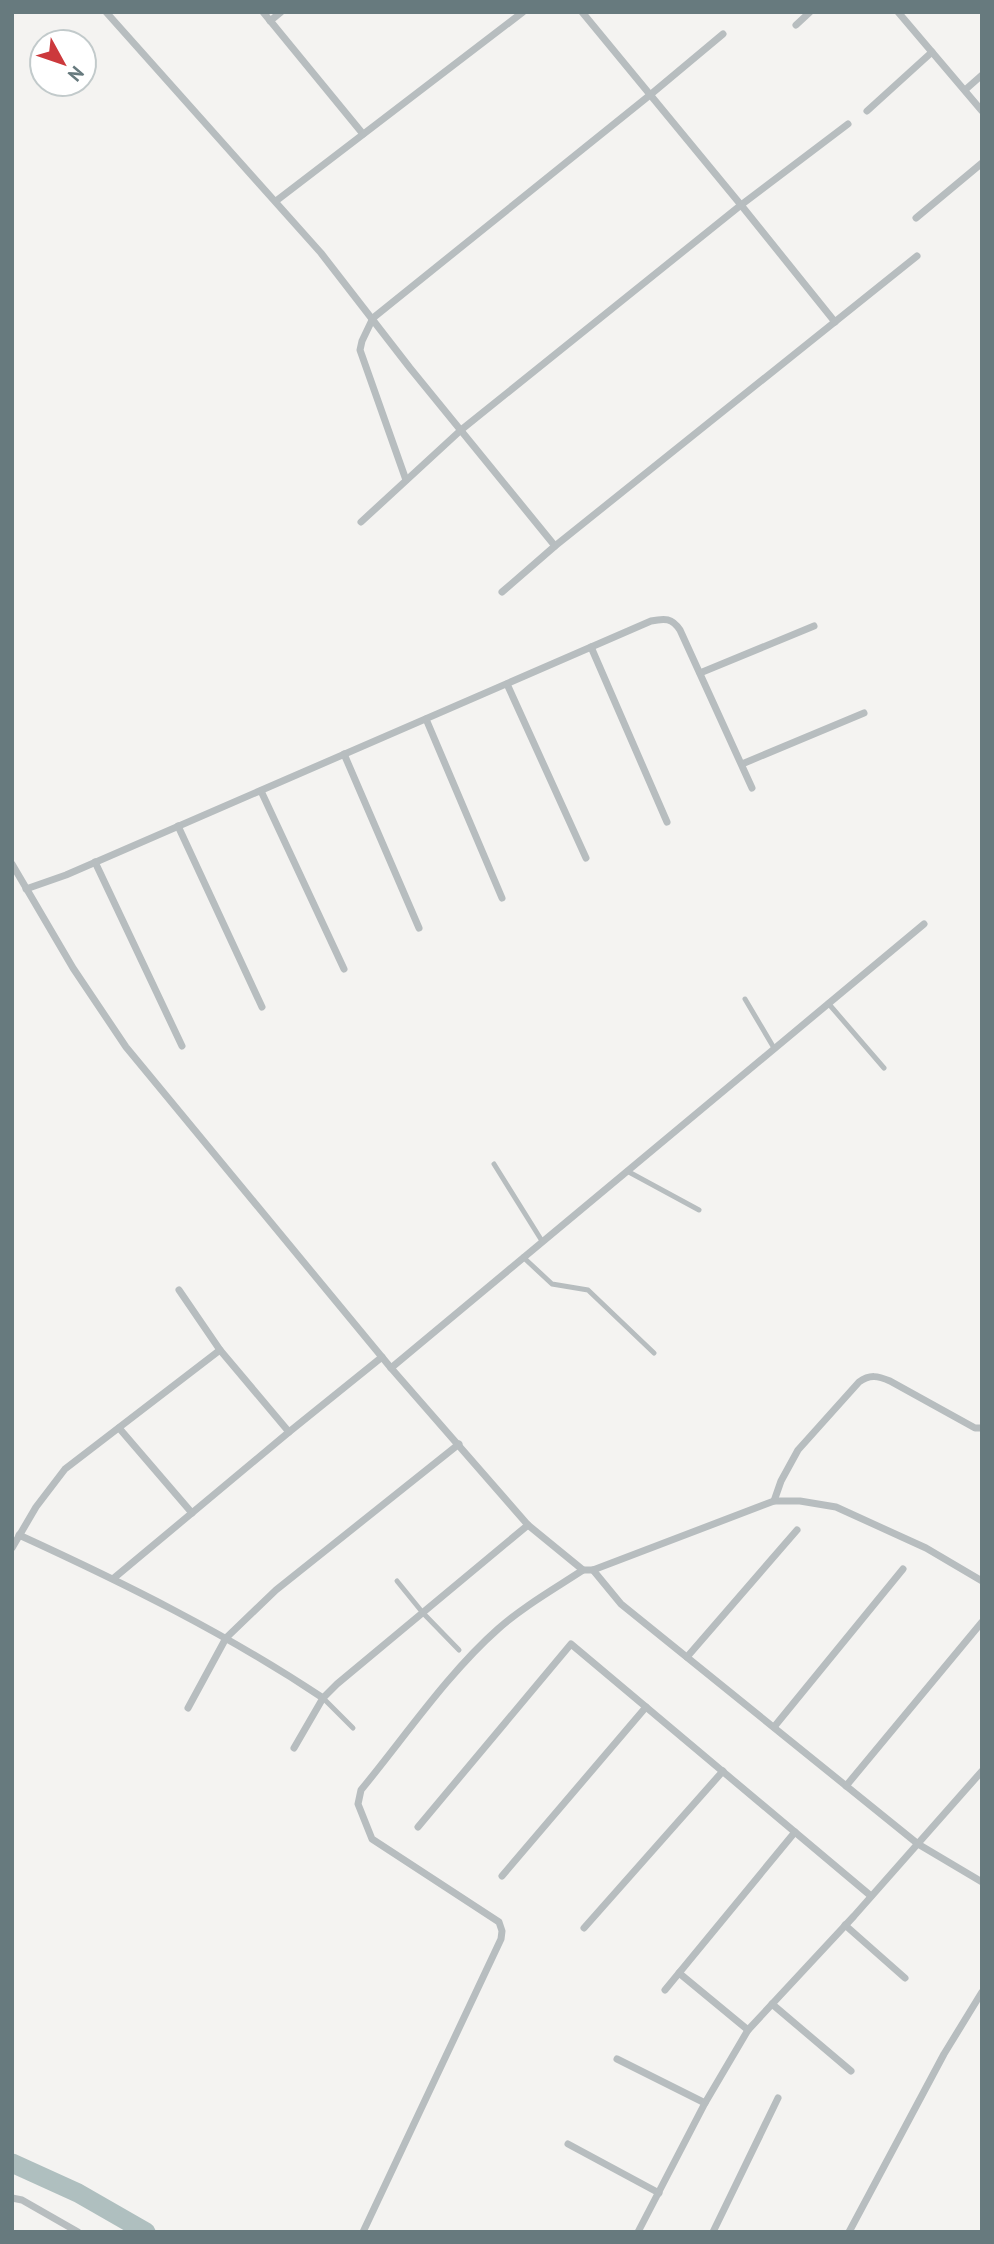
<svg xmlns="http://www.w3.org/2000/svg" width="994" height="2244" font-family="'PT Sans',sans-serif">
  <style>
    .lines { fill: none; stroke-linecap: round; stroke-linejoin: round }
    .canal { stroke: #afbfbf; stroke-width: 19 }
    .lane { stroke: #b7bdbf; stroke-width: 5 }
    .street { stroke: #b7bdbf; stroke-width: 7 }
  </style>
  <rect width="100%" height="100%" fill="#f4f3f1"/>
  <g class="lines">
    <polyline class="canal" points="12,2163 78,2193 146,2232"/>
    <g class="lane">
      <polyline points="745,999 774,1048"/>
      <polyline points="828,1003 884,1068"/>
      <polyline points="494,1164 542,1241"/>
      <polyline points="627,1171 699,1210"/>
      <polyline points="523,1257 552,1284 588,1290 654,1353"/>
      <polyline points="397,1581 423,1613 459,1650"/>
      <polyline points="323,1698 353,1728"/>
    </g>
    <g class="street">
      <polyline points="106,12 321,253 410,368 555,546"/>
      <polyline points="263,12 363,134"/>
      <polyline points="582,12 741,205 835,322"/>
      <polyline points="898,12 982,111"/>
      <polyline points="270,21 281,12"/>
      <polyline points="796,25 810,12"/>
      <polyline points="965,90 982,75"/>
      <polyline points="867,111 932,52"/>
      <polyline points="276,201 523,12"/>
      <polyline points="916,218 982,163"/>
      <polyline points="406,480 360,350 362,341 373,318 650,95 723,34"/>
      <polyline points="361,522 461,430 741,205 848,124"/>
      <polyline points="502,592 555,546 917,256"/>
      <polyline points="591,647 667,822"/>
      <polyline points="700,673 814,626"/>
      <polyline points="507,684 586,858"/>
      <polyline points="426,719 502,898"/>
      <polyline points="344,754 419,928"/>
      <polyline points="742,764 864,713"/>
      <polyline points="261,791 344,969"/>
      <polyline points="178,826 262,1007"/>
      <polyline points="95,862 182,1046"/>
      <polyline points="12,864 73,968 126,1047 391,1368 528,1525 583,1570"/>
      <path d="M26 889 66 875 651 621C665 618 672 618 680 630L752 788"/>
      <polyline points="179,1290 220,1350 289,1432"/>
      <polyline points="391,1368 924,924"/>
      <polyline points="119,1428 192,1513"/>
      <path d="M774 1501 781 1481 798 1450 859 1382C870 1374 878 1376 890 1381L975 1428H982"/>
      <path d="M19 1535C124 1583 227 1634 323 1698"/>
      <polyline points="12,1548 36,1507 65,1469 220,1350"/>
      <polyline points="593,1570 621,1604 918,1844 982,1882"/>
      <polyline points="114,1578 289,1432 382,1357"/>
      <polyline points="687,1657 797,1530"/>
      <polyline points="188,1708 226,1638 276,1590 459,1444"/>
      <polyline points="774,1727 903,1569"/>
      <polyline points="294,1748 323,1698 337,1684 528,1525"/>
      <polyline points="846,1786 982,1622"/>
      <polyline points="418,1827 571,1644 871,1896"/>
      <polyline points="502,1876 646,1707"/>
      <polyline points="845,1925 905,1978"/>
      <polyline points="584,1928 723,1771"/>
      <polyline points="679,1973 748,2030"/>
      <polyline points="665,1990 795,1832"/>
      <polyline points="772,2004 851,2071"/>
      <polyline points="617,2059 705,2103"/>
      <polyline points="568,2144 659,2193"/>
      <polyline points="12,2198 22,2200 78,2232"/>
      <path d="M363 2232 501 1939 502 1931 499 1922 372 1839 358 1804 361 1790C404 1738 448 1673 498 1629 524 1606 554 1589 583 1570H593L774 1501H800L836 1507 926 1548 982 1581"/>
      <polyline points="638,2232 705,2103 748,2030 854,1916 982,1771"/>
      <polyline points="713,2232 778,2098"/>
      <polyline points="849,2232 944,2054 982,1992"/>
    </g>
  </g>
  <rect width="994" height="2244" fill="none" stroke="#677a7e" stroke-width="28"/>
  <g transform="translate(63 63) rotate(130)"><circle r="33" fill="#ffffff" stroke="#c2cacb" stroke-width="2"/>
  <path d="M0-5L12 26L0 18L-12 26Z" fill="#cc393c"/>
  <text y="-10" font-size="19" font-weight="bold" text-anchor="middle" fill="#677a7e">N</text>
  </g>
</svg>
